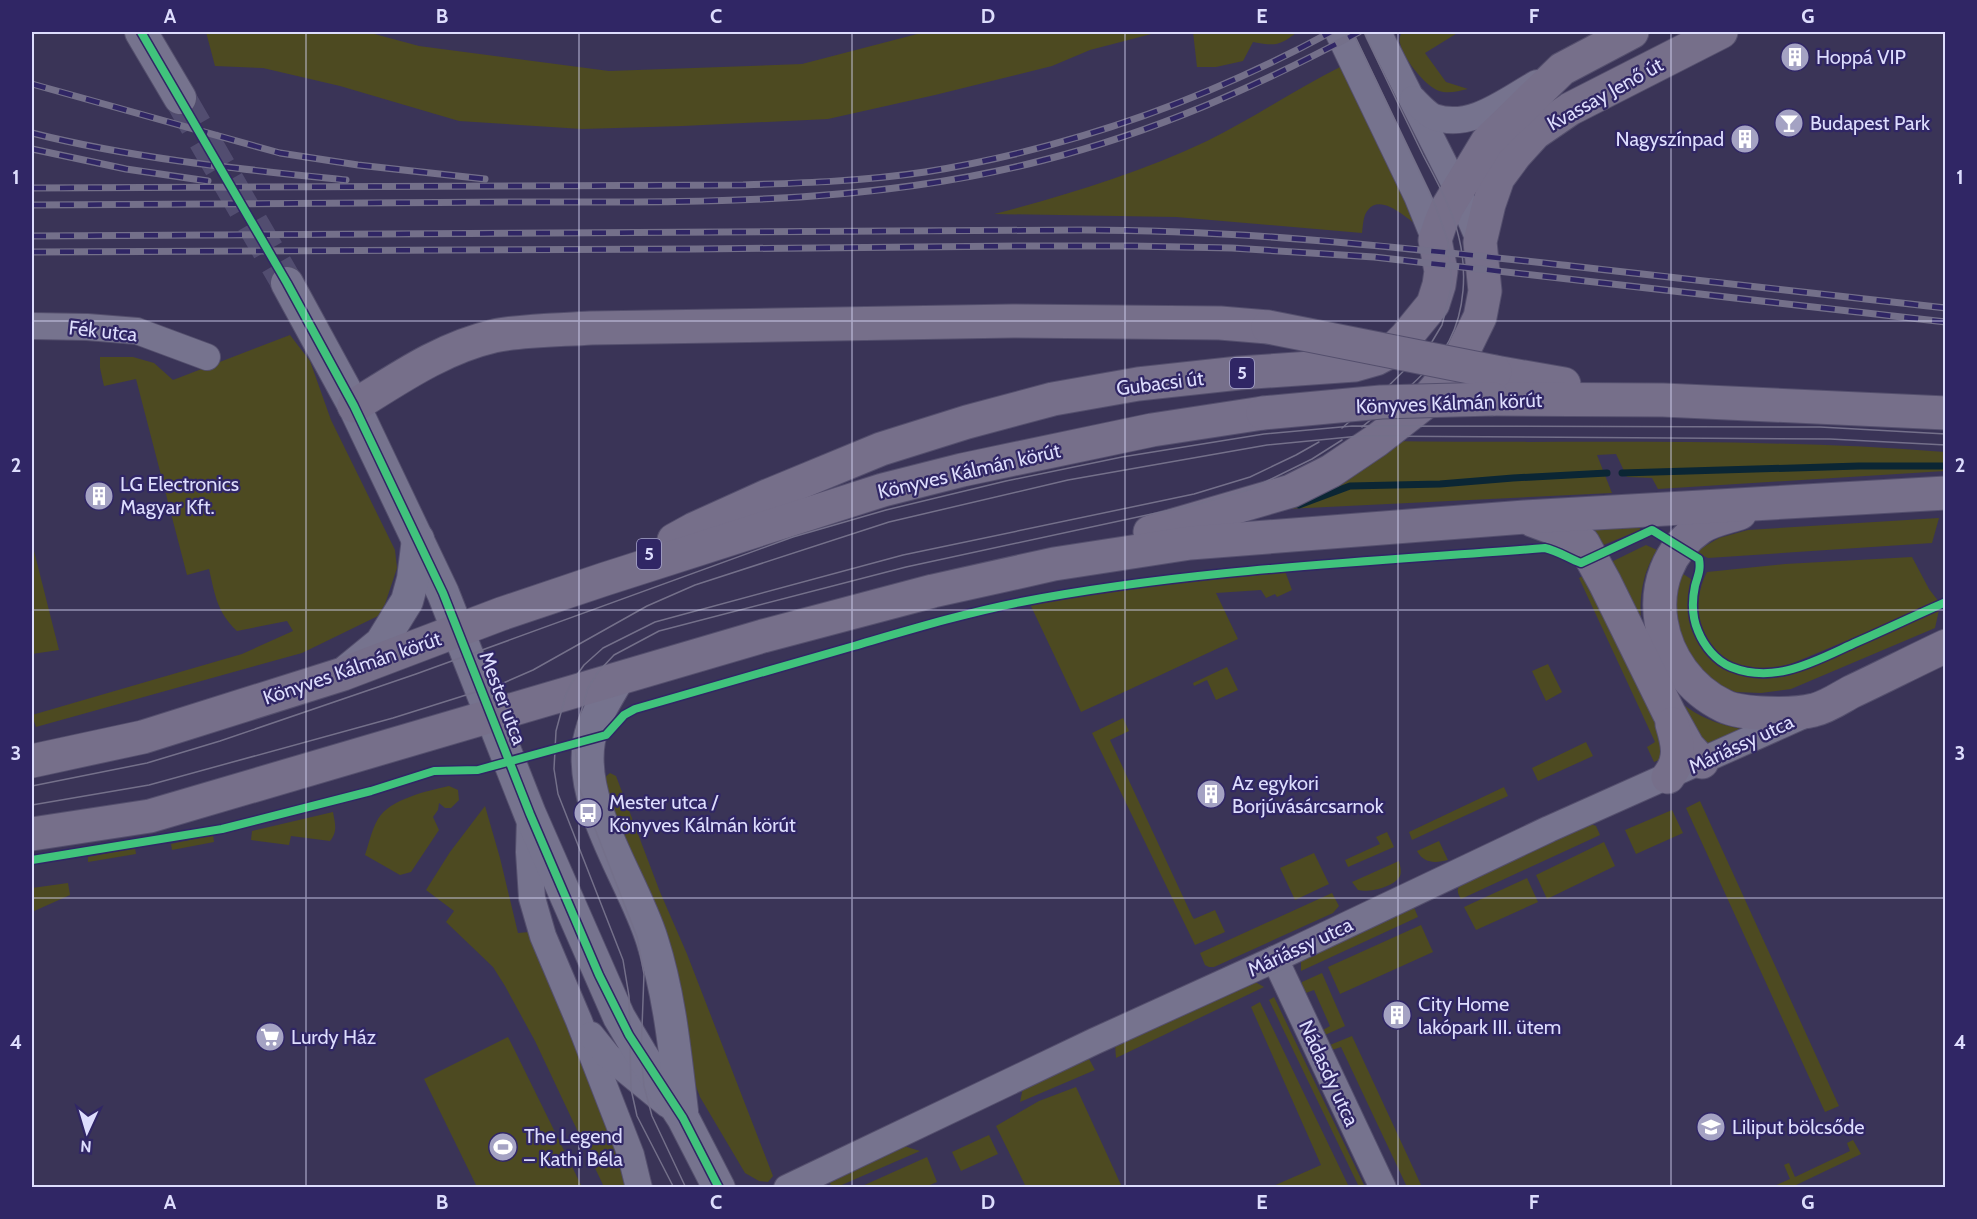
<svg xmlns="http://www.w3.org/2000/svg" width="1977" height="1219" font-family="Cabin,sans-serif">
  <style>
    .green { fill: #4d4a21 }
    .lines { fill: none; stroke-linecap: round; stroke-linejoin: round }
    .stream { stroke: #0b2634; stroke-width: 7 }
    .tertiary-tunnel { stroke: #524d70; stroke-width: 32; stroke-dasharray: 32 16; stroke-linecap: butt }
    .minor-casing { stroke: #544f6d; stroke-width: 28 }
    .tertiary-casing { stroke: #544f6d; stroke-width: 34 }
    .primary-casing { stroke: #544f6d; stroke-width: 35 }
    .minor { stroke: #76738e; stroke-width: 26 }
    .tertiary { stroke: #76738e; stroke-width: 32 }
    .primary { stroke: #766f8a; stroke-width: 33 }
    .tram { stroke: #74708a; stroke-width: 1.5 }
    .rail-casing { stroke: #74708a; stroke-width: 7 }
    .rail { stroke: #302665; stroke-width: 4.5; stroke-dasharray: 14; stroke-linecap: butt }
    .primary-bridge-casing { stroke: #544f6d; stroke-width: 35; stroke-linecap: butt }
    .primary-bridge { stroke: #766f8a; stroke-width: 33 }
    .cycleway-casing { stroke: #302665; stroke-width: 11 }
    .cycleway { stroke: #40c37c; stroke-width: 8 }
    .grid { fill: none; stroke: #ddddfd; stroke-width: 1.5; stroke-opacity: 0.55 }
    .labels { text-anchor: middle; dominant-baseline: central; stroke-width: 4.5; stroke-linejoin: round; paint-order: stroke }
    .shield { fill: #302665; stroke: #a9a6cf; stroke-width: 1.5 }
    .shield-label { font-size: 18px; font-weight: bold; fill: #ddddfd }
    .poi-label { font-size: 20px; fill: #ddddfd; stroke: #302665; text-anchor: start }
    .street-label { font-size: 20px; fill: #ddddfd; stroke: #302665 }
    .neatline { fill: none; stroke: #ddddfd; stroke-width: 2 }
    .grid-label { font-size: 20px; text-anchor: middle; font-weight: bold; fill: #ddddfd }
  </style>
  <rect width="100%" height="100%" fill="#3a3457"/>
  <g class="green">
    <polygon points="206,32 367,32 419,46 609,71 802,64 925,32 1159,32 1090,50 1052,66 935,95 828,119 683,126 582,129 459,121 340,86 263,68 215,66"/>
    <path d="M1193 32H1297C1280 46 1275 46 1253 42L1243 61 1216 67H1197Z"/>
    <path d="M1405 32H1459L1425 53 1446 82 1468 89C1459 91 1448 94 1439 91 1425 86 1403 58 1400 43 1399 41 1400 36 1401 34Z"/>
    <path d="M1344 65 1420 228C1408 219 1381 193 1368 210 1363 215 1363 226 1362 233L1176 217 994 214C1067 195 1139 173 1207 141 1254 118 1297 88 1344 65Z"/>
    <path d="M290 335 310 361 331 420 395 550 397 568 385 604 378 616 302 653 36 727 32 715 242 654 293 631 287 621 237 631C217 612 215 595 209 569L187 575 136 379 104 386 100 368V357H133L154 363 173 380Z"/>
    <path d="M1387 441C1573 444 1760 437 1945 452V471L1658 489 1652 478 1627 477 1616 454 1597 455 1612 493 1286 509Z"/>
    <polygon points="1939,518 1932,543 1708,558 1695,552 1719,538 1748,530"/>
    <polygon points="1640,527 1640,530 1596,548 1578,529"/>
    <polygon points="32,543 59,650 32,654"/>
    <path d="M1646 545 1657 550C1625 598 1642 674 1688 708 1706 721 1726 726 1747 730L1708 749 1695 738 1672 708 1603 566Z"/>
    <path d="M1912 557 1929 589 1939 602 1786 666C1770 669 1755 673 1740 668 1698 654 1689 607 1707 572L1785 564Z"/>
    <polygon points="1285,571 1292,590 1277,597 1275,594 1266,598 1261,590 1216,593 1238,639 1081,712 1030,604 1112,590"/>
    <path d="M1680 572 1691 579C1692 589 1689 597 1689 607 1689 616 1692 629 1696 638 1709 667 1742 681 1772 678 1791 676 1811 665 1828 658 1865 642 1902 626 1939 610L1935 628 1791 689 1761 693 1736 692 1712 682 1689 657 1673 615Z"/>
    <polygon points="1588,573 1666,733 1661,759 1654,762 1647,747 1655,742 1579,578"/>
    <polygon points="1548,664 1562,692 1546,701 1532,671"/>
    <polygon points="1227,667 1238,690 1216,700 1207,680 1194,686 1193,683"/>
    <polygon points="1123,718 1129,731 1110,740 1192,916 1194,919 1215,910 1225,932 1195,945 1092,733"/>
    <polygon points="1586,742 1593,756 1538,781 1532,768"/>
    <polygon points="610,773 616,776 660,892 687,954 773,1176 768,1182 759,1181 745,1173 700,1097 683,1052 611,820 604,778"/>
    <path d="M449 786 458 790 459 800 451 808H445L439 803 438 810 433 817 439 830 411 872 400 875 365 855C369 843 372 829 378 819 390 799 427 791 449 786Z"/>
    <polygon points="1504,787 1508,796 1412,840 1409,832"/>
    <polygon points="1700,801 1839,1106 1825,1112 1686,808"/>
    <polygon points="485,806 500,858 518,933 529,932 570,1034 579,1040 625,1181 625,1187 604,1187 535,1041 505,986 493,967 446,922 454,911 426,890 450,852"/>
    <polygon points="1672,810 1683,833 1636,854 1625,830"/>
    <path d="M333 812C335 824 338 831 330 841L291 836 289 845 251 840 252 831Z"/>
    <path d="M1591 824 1596 826 1600 835 1461 899C1457 892 1456 889 1462 883Z"/>
    <polygon points="1387,832 1394,847 1348,867 1345,860 1380,844 1376,837"/>
    <polygon points="213,835 214,842 172,850 171,844"/>
    <path d="M1439 841 1448 860C1436 863 1424 864 1417 851Z"/>
    <polygon points="1604,842 1615,866 1547,899 1536,875"/>
    <polygon points="135,848 136,854 88,862 88,857"/>
    <polygon points="1314,853 1329,884 1295,900 1280,868"/>
    <path d="M1399 861C1400 866 1402 871 1400 876 1394 887 1369 893 1358 890L1352 882Z"/>
    <polygon points="1527,878 1538,902 1476,930 1464,907"/>
    <polygon points="68,883 70,895 32,912 32,888"/>
    <polygon points="1332,893 1339,906 1333,913 1214,967 1209,967 1205,965 1200,953"/>
    <polygon points="1413,905 1418,917 1301,971 1301,959"/>
    <polygon points="1421,925 1433,952 1340,994 1328,967"/>
    <polygon points="1322,973 1345,1026 1325,1035 1323,1030 1330,1026 1314,990 1303,994 1301,988 1302,982"/>
    <polygon points="1249,983 1257,983 1264,987 1116,1058 1115,1044"/>
    <polygon points="1274,997 1365,1187 1359,1187 1269,1000"/>
    <polygon points="1260,1002 1349,1187 1271,1187 1321,1165 1251,1007"/>
    <polygon points="1352,1036 1422,1187 1407,1187 1341,1047 1332,1050 1330,1045"/>
    <polygon points="508,1037 517,1055 582,1187 477,1187 424,1079"/>
    <polygon points="1088,1057 1095,1070 1020,1102 1024,1083"/>
    <polygon points="1076,1087 1122,1187 1026,1187 996,1126 1039,1101"/>
    <polygon points="989,1135 998,1154 961,1171 952,1152"/>
    <polygon points="1853,1140 1861,1154 1792,1187 1772,1187 1790,1179 1784,1165 1786,1164 1789,1163 1795,1177 1850,1151 1847,1143"/>
    <polygon points="904,1146 920,1151 837,1187 832,1187 828,1180"/>
    <polygon points="927,1157 937,1182 925,1187 860,1187"/>
  </g>
  <g class="lines">
    <g class="stream">
      <polyline points="1622,473 1859,466 1946,466"/>
      <polyline points="1299,505 1350,486 1440,484 1513,478 1607,473"/>
    </g>
    <polyline class="tertiary-tunnel" points="180,98 287,283"/>
    <g class="minor-casing">
      <g id="minor">
        <polyline points="1338,32 1417,196 1435,240"/>
        <polyline points="1378,32 1458,191 1480,242"/>
        <path d="M1413 99C1419 105 1427 114 1434 117 1471 130 1506 100 1537 83"/>
        <polyline points="32,326 87,327 137,331 207,357"/>
        <polyline points="530,817 529,852 532,898 543,936 579,1021 631,1155 639,1188"/>
        <polyline points="1275,959 1383,1188"/>
        <polyline points="591,1035 608,1056 668,1105"/>
        <polyline points="787,1188 1095,1041 1275,959 1549,829 1802,716"/>
      </g>
    </g>
    <g class="tertiary-casing">
      <g id="tertiary">
        <polyline points="141,32 180,98"/>
        <polyline points="287,283 354,406 443,593 530,814 619,1017 641,1054 683,1118 719,1188"/>
        <polyline points="348,670 381,643 407,601 413,579 418,539"/>
        <path d="M618 679C607 698 593 719 589 741 578 806 633 879 652 940 670 996 675 1053 682 1111"/>
      </g>
    </g>
    <g class="primary-casing">
      <g id="primary">
        <polyline points="1495,372 1564,384"/>
        <polyline points="1493,399 1663,400 1946,413"/>
        <path d="M354 406C399 378 442 348 494 336 522 330 562 330 591 328L1013 321 1220 323 1268 327"/>
        <path d="M1740 513C1728 517 1712 520 1701 527 1633 574 1655 673 1724 706 1742 715 1795 715 1814 710 1827 707 1840 698 1851 692 1883 677 1914 661 1946 646"/>
        <polyline points="1532,520 1570,534 1583,543 1605,583 1669,713 1688,747 1702,762"/>
        <polyline points="1150,532 1291,491 1331,471 1377,440 1422,405 1458,362 1480,317 1485,291 1480,242 1489,204 1498,178 1515,155 1535,133 1570,109 1721,32"/>
        <polyline points="674,540 694,529 767,496 881,449 967,422 1053,399 1138,384 1239,373 1355,365 1376,359 1393,350 1406,337 1433,304 1439,285 1441,271 1435,240 1441,222 1447,208 1487,142 1562,69 1632,32"/>
        <polyline points="32,761 143,737 343,674 501,614 605,579 883,490 962,470 1152,430 1263,413"/>
        <path d="M1668 777C1682 759 1678 744 1672 724"/>
        <polyline points="32,834 150,816 763,636 933,591 1054,564 1190,543 1525,517 1946,493"/>
      </g>
    </g>
    <use href="#minor" class="minor"/>
    <use href="#tertiary" class="tertiary"/>
    <use href="#primary" class="primary"/>
    <g class="tram">
      <path d="M1362 427C1388 406 1433 370 1449 341 1465 311 1467 271 1459 238 1453 210 1436 180 1423 155 1403 114 1383 73 1364 32"/>
      <polyline points="1342,428 1370,404 1430,345 1442,325 1452,285 1448,241 1434,202 1353,32"/>
      <polyline points="32,786 147,763 220,741 416,674 793,537 886,510 1006,481 1122,457 1264,434 1352,426 1820,427 1946,434"/>
      <polyline points="32,805 149,785 393,718 501,684 533,670 647,606 695,585 889,522 1068,480 1267,445 1360,436 1830,439 1946,445"/>
      <polyline points="674,1188 637,1116 631,1089 629,996 623,960 558,794 554,769 556,731 566,694 572,682 584,665 603,648 655,622 903,555 1194,494 1250,477 1296,455 1319,442"/>
      <polyline points="686,1188 652,1116 644,1086 641,1054 644,974 637,937 578,785 575,744 578,722 588,688 598,672 614,655 659,631 906,567 1198,504 1251,489 1312,459 1342,440"/>
    </g>
    <g class="rail-casing">
      <g id="rail">
        <polyline points="32,84 280,153 358,165 485,179"/>
        <path d="M32 133C135 159 240 169 346 180"/>
        <polyline points="32,149 126,169 208,181"/>
        <path d="M32 188 743 185C804 183 865 181 925 172 1067 149 1204 101 1331 32"/>
        <path d="M32 205C195 204 359 203 523 202 698 202 873 205 1044 160 1155 132 1258 86 1359 32"/>
        <path d="M32 236 1083 230C1248 230 1408 248 1571 266 1696 280 1821 294 1946 308"/>
        <polyline points="32,252 695,249 1024,246 1132,246 1232,248 1374,257 1946,322"/>
      </g>
    </g>
    <use href="#rail" class="rail"/>
    <g class="primary-bridge-casing">
      <g id="primary-bridge">
        <polyline points="1268,327 1495,372"/>
        <polyline points="1263,413 1381,402 1493,399"/>
      </g>
    </g>
    <use href="#primary-bridge" class="primary-bridge"/>
    <g class="cycleway-casing">
      <g id="cycleway">
        <polyline points="141,32 287,283 354,406 443,593 530,814 599,975 629,1035 683,1118 719,1188"/>
        <path d="M32 860 222 829 371 791 434 771 478 770 606 735 624 715 635 709C708 688 781 667 854 646 909 630 965 613 1021 602 1194 569 1370 562 1545 548 1558 551 1568 558 1581 563L1652 530 1699 559C1701 570 1698 575 1695 586 1692 600 1692 617 1698 631 1704 646 1716 661 1731 667 1776 685 1817 660 1857 642 1887 629 1916 615 1946 602"/>
      </g>
    </g>
    <use href="#cycleway" class="cycleway"/>
  </g>
  <path class="grid" d="M306 32V1188M579 32V1188M852 32V1188M1125 32V1188M1398 32V1188M1671 32V1188M32 321H1946M32 610H1946M32 898H1946"/>
  <defs>
    <g id="building-disc" transform="scale(1.5)"><circle r="9.5" fill="#a4a2c3" stroke="#302665"/><path d="M-4-6H4V6H1V3H-1V6H-4ZM-2.5-4.3h1.7v1.8h-1.7ZM.8-4.3h1.7v1.8H.8ZM-2.5-1h1.7V.8h-1.7ZM.8-1h1.7V.8H.8Z" fill="#fff"/></g>
    <g id="bar-disc" transform="scale(1.5)"><circle r="9.5" fill="#a4a2c3" stroke="#302665"/><path d="M-6-5H6L.8 .8V4.5H3.5V6h-7V4.5H-.8V.8Z" fill="#fff"/></g>
    <g id="bus-disc" transform="scale(1.5)"><circle r="9.5" fill="#a4a2c3" stroke="#302665"/><path d="M-5-6H5V4H4V6H2V4H-2V6H-4V4H-5ZM-3.5-4V0h7V-4ZM-3.5 1.2v1.5H-2V1.2ZM2 1.2v1.5H3.5V1.2Z" fill="#fff"/></g>
    <g id="supermarket-disc" transform="scale(1.5)"><circle r="9.5" fill="#a4a2c3" stroke="#302665"/><path d="M-6-5.5h2.5l.6 2H6L4.5 2H-2.5L-4.4-4H-6ZM-1.5 3.2a1.3 1.3 0 1 0 .1 0ZM3 3.2a1.3 1.3 0 1 0 .1 0Z" fill="#fff"/></g>
    <g id="school-disc" transform="scale(1.5)"><circle r="9.5" fill="#a4a2c3" stroke="#302665"/><path d="M0-5L7-2L0 1L-7-2ZM-4 1L0 2.5L4 1V4Q0 6-4 4Z" fill="#fff"/></g>
    <g id="stadium-disc" transform="scale(1.5)"><circle r="9.5" fill="#a4a2c3" stroke="#302665"/><path d="M0-5a6.5 5 0 1 0 0 10a6.5 5 0 1 0 0-10ZM-3.5-1.8h7v3.6h-7Z" fill="#fff"/></g>
  </defs>
  <g fill-rule="evenodd">
    <use href="#building-disc" x="1795" y="57"/>
    <use href="#bar-disc" x="1789" y="123"/>
    <use href="#building-disc" x="1745" y="139"/>
    <use href="#building-disc" x="99" y="496"/>
    <use href="#building-disc" x="1211" y="794"/>
    <use href="#bus-disc" x="588" y="813"/>
    <use href="#building-disc" x="1397" y="1015"/>
    <use href="#supermarket-disc" x="270" y="1037"/>
    <use href="#school-disc" x="1711" y="1127"/>
    <use href="#stadium-disc" x="503" y="1147"/>
  </g>
  <g class="labels">
    <g class="shield">
      <rect x="1230" y="358" width="24" height="30" rx="4.5"/>
      <rect x="637" y="539" width="24" height="30" rx="4.5"/>
    </g>
    <g class="shield-label">
      <text x="1242" y="373">5</text>
      <text x="649" y="554">5</text>
    </g>
    <g class="poi-label">
      <text x="1816" y="57">Hoppá VIP</text>
      <text x="1810" y="123">Budapest Park</text>
      <text x="1724" y="139" text-anchor="end">Nagyszínpad</text>
      <text x="120" y="484">LG Electronics<tspan x="120" dy="23">Magyar Kft.</tspan></text>
      <text x="1232" y="783">Az egykori<tspan x="1232" dy="23">Borjúvásárcsarnok</tspan></text>
      <text x="609" y="802">Mester utca /<tspan x="609" dy="23">Könyves Kálmán körút</tspan></text>
      <text x="1418" y="1004">City Home<tspan x="1418" dy="23">lakópark III. ütem</tspan></text>
      <text x="291" y="1037">Lurdy Ház</text>
      <text x="1732" y="1127">Liliput bölcsőde</text>
      <text x="524" y="1136">The Legend<tspan x="524" dy="23">– Kathi Béla</tspan></text>
    </g>
    <g class="street-label">
      <text transform="translate(1605 94) rotate(-29)">Kvassay Jenő út</text>
      <text transform="translate(103 331) rotate(6)">Fék utca</text>
      <text transform="translate(1160 383) rotate(-7)">Gubacsi út</text>
      <text transform="translate(1449 403) rotate(-2)">Könyves Kálmán körút</text>
      <text transform="translate(969 471) rotate(-13)">Könyves Kálmán körút</text>
      <text transform="translate(352 668) rotate(-19)">Könyves Kálmán körút</text>
      <text transform="translate(503 698) rotate(69)">Mester utca</text>
      <text transform="translate(1741 744) rotate(-25)">Máriássy utca</text>
      <text transform="translate(1300 947) rotate(-25)">Máriássy utca</text>
      <text transform="translate(1329 1073) rotate(65)">Nádasdy utca</text>
    </g>
  </g>
  <rect width="1977" height="1219" fill="none" stroke="#302665" stroke-width="66"/>
  <g transform="translate(87 1132) rotate(184)" stroke="#302665" stroke-width="4.5" paint-order="stroke">
  <path d="M0-4.5L10 22L0 15L-10 22Z" fill="#ddddfd"/>
  <text y="-9" font-size="16" font-weight="bold" text-anchor="middle" fill="#ddddfd">N</text>
  </g>
  <rect x="33" y="33" width="1911" height="1153" class="neatline"/>
  <g class="grid-label">
    <text x="170" y="23">A</text>
    <text x="442" y="23">B</text>
    <text x="716" y="23">C</text>
    <text x="988" y="23">D</text>
    <text x="1262" y="23">E</text>
    <text x="1534" y="23">F</text>
    <text x="1808" y="23">G</text>
    <text x="16" y="184">1</text>
    <text x="1960" y="184">1</text>
    <text x="16" y="472">2</text>
    <text x="1960" y="472">2</text>
    <text x="16" y="760">3</text>
    <text x="1960" y="760">3</text>
    <text x="16" y="1049">4</text>
    <text x="1960" y="1049">4</text>
    <text x="170" y="1209">A</text>
    <text x="442" y="1209">B</text>
    <text x="716" y="1209">C</text>
    <text x="988" y="1209">D</text>
    <text x="1262" y="1209">E</text>
    <text x="1534" y="1209">F</text>
    <text x="1808" y="1209">G</text>
  </g>
</svg>
